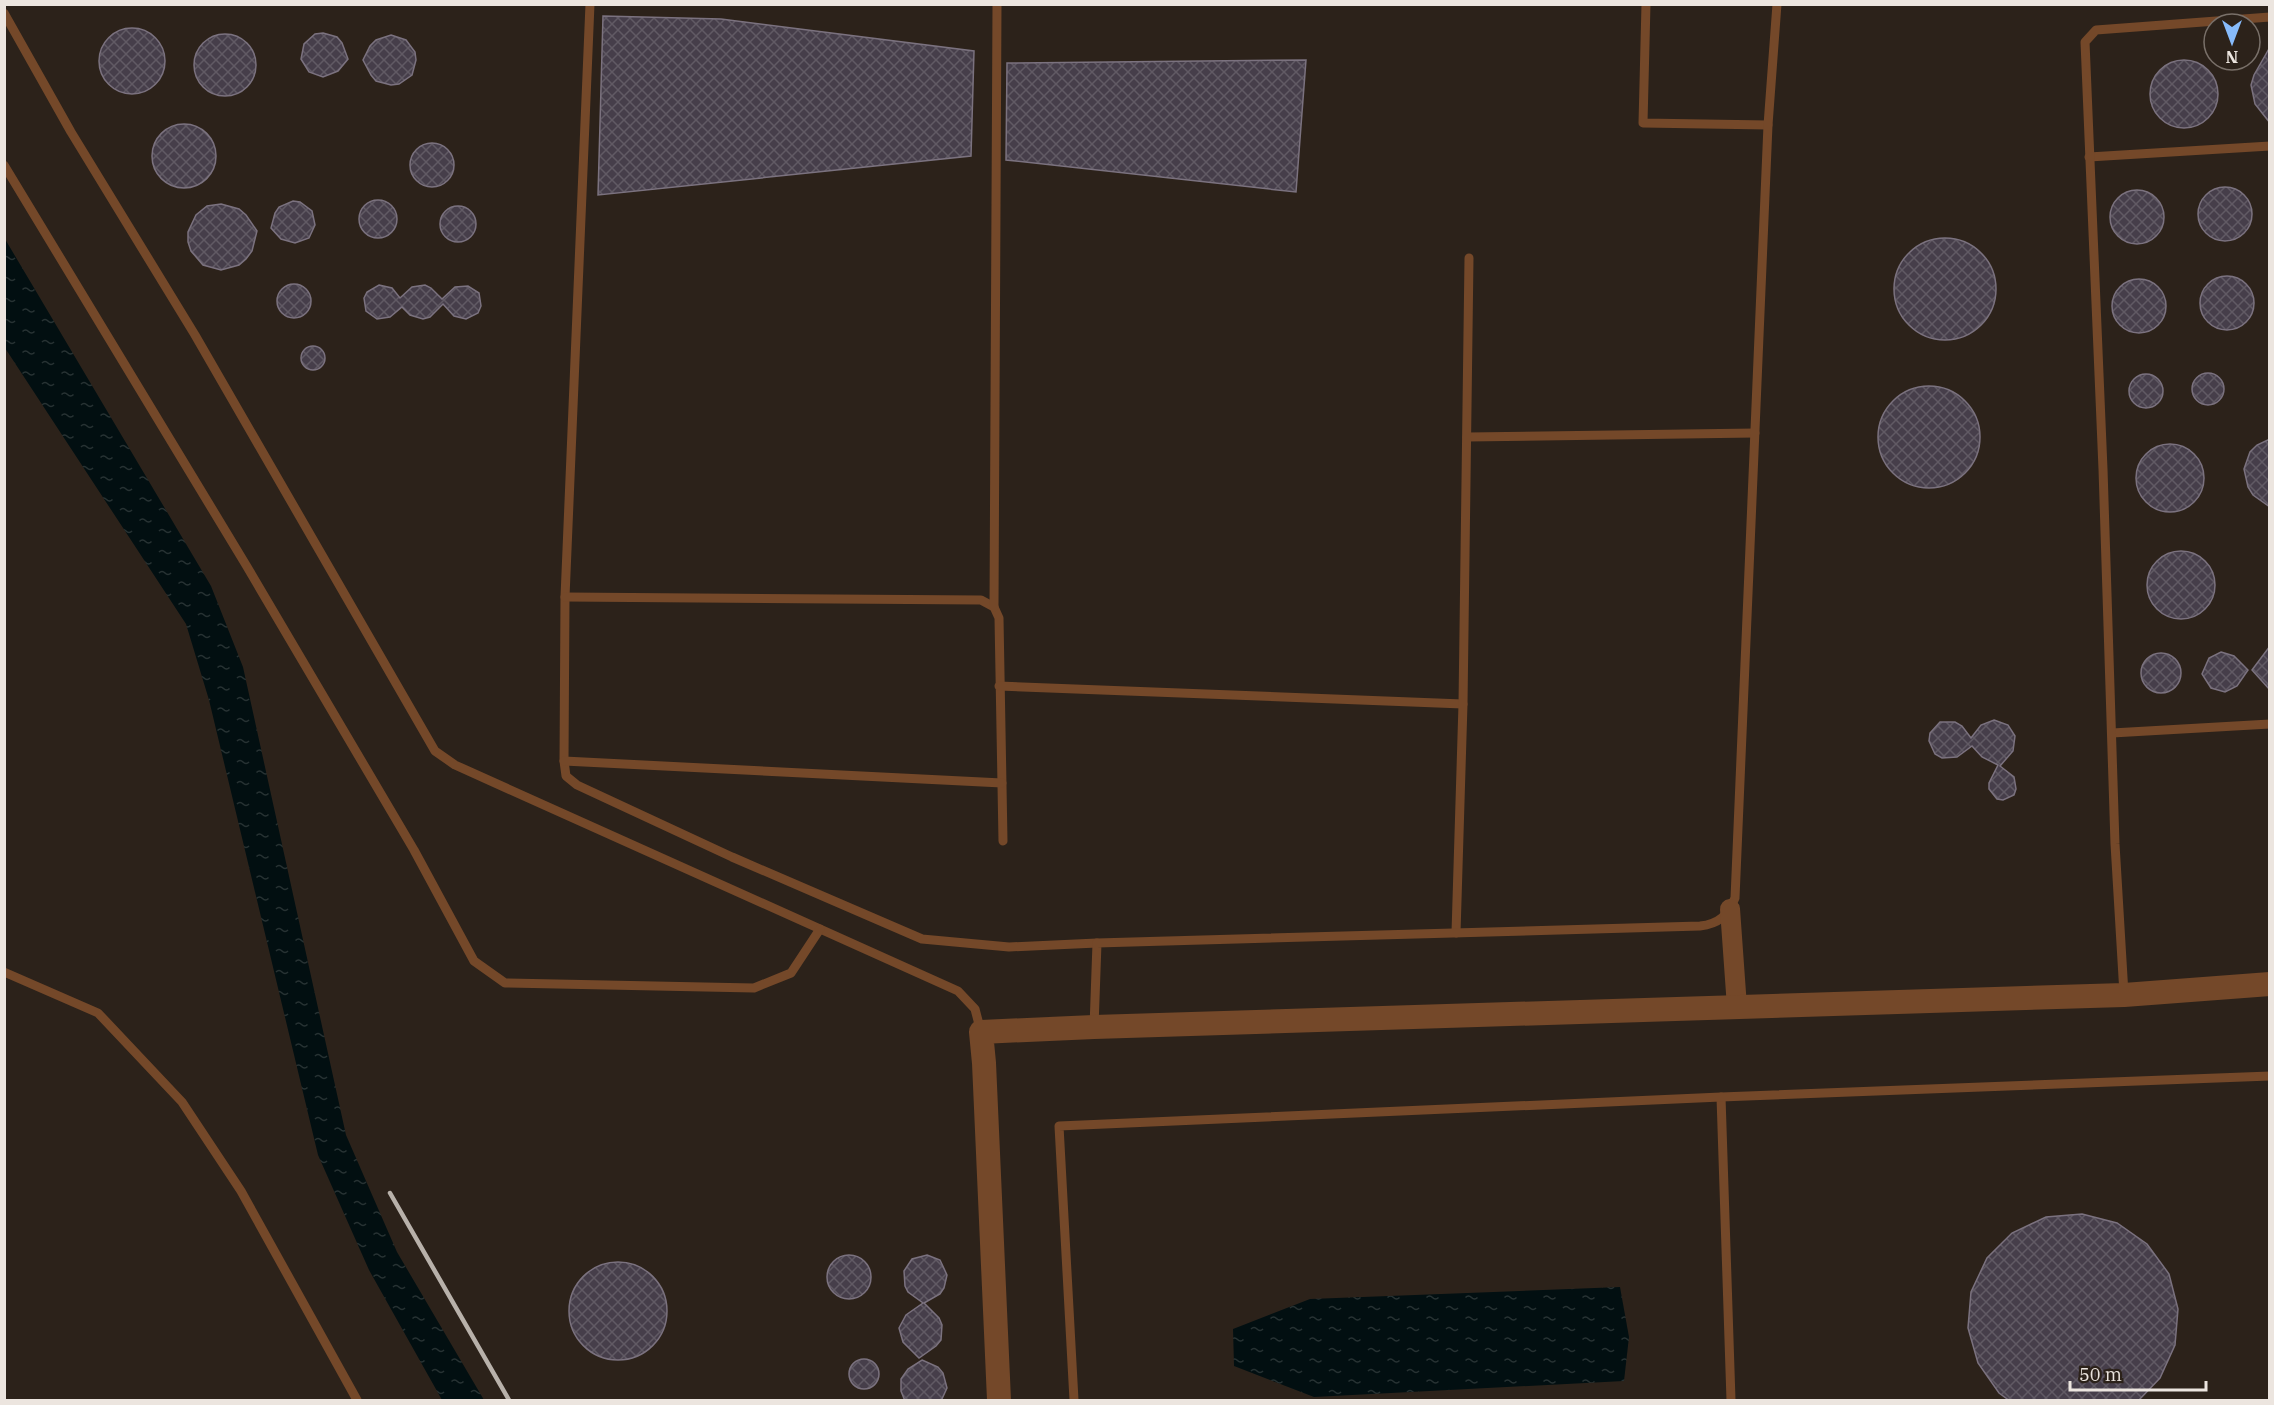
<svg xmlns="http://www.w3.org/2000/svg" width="2274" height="1405" font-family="'IBM Plex Serif',serif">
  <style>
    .water { fill: url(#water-ripples) }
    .building { fill: url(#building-cross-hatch); stroke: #7b727f; stroke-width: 1.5 }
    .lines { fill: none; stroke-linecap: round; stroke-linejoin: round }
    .service { stroke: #744829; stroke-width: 9 }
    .minor { stroke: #744829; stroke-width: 20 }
    .tertiary { stroke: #744829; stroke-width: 24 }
    .rail { stroke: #b8b1aa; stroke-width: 4.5 }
  </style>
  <defs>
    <pattern id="water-ripples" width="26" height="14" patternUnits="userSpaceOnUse" patternTransform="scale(1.5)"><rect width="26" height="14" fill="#020f11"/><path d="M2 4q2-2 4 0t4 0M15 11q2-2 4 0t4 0" fill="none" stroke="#273233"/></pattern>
    <pattern id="building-cross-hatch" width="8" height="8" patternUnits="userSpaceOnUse" patternTransform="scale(1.5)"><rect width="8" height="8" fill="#463e4a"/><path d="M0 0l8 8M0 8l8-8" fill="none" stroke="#615a64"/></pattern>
  </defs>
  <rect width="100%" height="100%" fill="#2c221a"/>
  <g class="water">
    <polygon points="5,239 211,586 243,667 346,1135 397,1252 484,1400 442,1400 369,1270 318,1155 209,700 186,624 5,348"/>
    <polygon points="1620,1287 1629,1337 1624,1381 1314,1397 1234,1366 1233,1329 1310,1299"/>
  </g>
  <g class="building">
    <polygon points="603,16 721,19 974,51 971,156 598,195"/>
    <circle cx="132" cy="61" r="33"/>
    <polygon points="323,33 337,37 342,43 348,59 338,71 323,77 309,72 301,59 304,44 315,34"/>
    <circle cx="225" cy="65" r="31"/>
    <polygon points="391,35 406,40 415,52 416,60 412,75 399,84 391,85 376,81 371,75 363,60 370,46 376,40"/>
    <polygon points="2270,47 2270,123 2255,104 2251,85 2254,75"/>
    <polygon points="1306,60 1296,192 1006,160 1007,63"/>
    <circle cx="2184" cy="94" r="34"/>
    <circle cx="184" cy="156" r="32"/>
    <circle cx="432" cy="165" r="22"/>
    <circle cx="2225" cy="214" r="27"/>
    <circle cx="2137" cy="217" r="27"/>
    <circle cx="378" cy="219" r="19"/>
    <polygon points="293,201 300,202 312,211 315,225 309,238 295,243 281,239 271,228 275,213 279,207"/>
    <polygon points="221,204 239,209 246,215 257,231 252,251 246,259 239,265 221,270 203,265 191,251 188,242 188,232 196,215 207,206"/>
    <circle cx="458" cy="224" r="18"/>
    <circle cx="1945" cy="289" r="51"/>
    <circle cx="2227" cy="303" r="27"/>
    <circle cx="2139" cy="306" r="27"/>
    <circle cx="294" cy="301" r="17"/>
    <polygon points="379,285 392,288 400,298 412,287 425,285 431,288 442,299 455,287 468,286 479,293 481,306 478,313 466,319 454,316 443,304 430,317 423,319 410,315 402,307 390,317 377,319 366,311 364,298 367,292"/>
    <circle cx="313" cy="358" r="12"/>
    <circle cx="2208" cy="389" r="16"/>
    <circle cx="2146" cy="391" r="17"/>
    <circle cx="1929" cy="437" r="51"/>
    <polygon points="2270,439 2270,507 2253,495 2248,487 2244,469 2250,452 2257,445"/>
    <circle cx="2170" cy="478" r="34"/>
    <circle cx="2181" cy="585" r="34"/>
    <polygon points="2270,646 2270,690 2252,670"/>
    <polygon points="2221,652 2234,656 2248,670 2237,686 2225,692 2211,688 2202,674 2209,658"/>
    <circle cx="2161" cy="673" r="20"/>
    <polygon points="1994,720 2008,725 2015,736 2013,751 2000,766 2014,777 2016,789 2014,795 2003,800 1997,799 1989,789 1989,783 1998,765 1982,757 1972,746 1957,757 1942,758 1935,754 1929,741 1930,733 1940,722 1955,722 1962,726 1971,738 1981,725"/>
    <polygon points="2082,1214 2117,1223 2147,1244 2169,1274 2178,1309 2175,1345 2160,1378 2138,1401 2010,1401 1999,1393 1978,1363 1968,1328 1971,1292 1987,1258 2012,1233 2046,1217"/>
    <circle cx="849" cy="1277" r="22"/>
    <polygon points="927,1255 940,1260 947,1275 944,1288 940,1294 924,1303 939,1318 942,1325 941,1340 936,1346 919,1358 903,1342 899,1328 906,1315 923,1303 908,1292 905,1286 904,1271 912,1259"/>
    <circle cx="618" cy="1311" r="49"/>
    <circle cx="864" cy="1374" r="15"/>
    <polygon points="922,1360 938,1367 943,1373 947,1388 941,1401 905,1401 901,1391 901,1379 908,1369"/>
  </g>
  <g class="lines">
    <g class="service">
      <polyline points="590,4 565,597 564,761 566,776 577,785 732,857 922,939 1009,947 1097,943"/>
      <polyline points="1646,4 1643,123 1768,125"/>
      <polyline points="4,13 71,132 195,335 435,751 455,765 958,991 975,1009 981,1032"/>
      <polyline points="2089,157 2270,146"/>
      <polyline points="4,165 246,565 414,850 474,961 505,983 754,988 791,973 820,929"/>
      <polyline points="1467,437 1755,433"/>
      <polyline points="565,597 981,600 994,607 999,618 1003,841"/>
      <polyline points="994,607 997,4"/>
      <polyline points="999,686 1463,704"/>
      <polyline points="2112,733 2270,724"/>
      <polyline points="564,761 1002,783"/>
      <polyline points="1456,933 1463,704 1469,258"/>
      <polyline points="4,972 98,1013 182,1102 241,1191 357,1400"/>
      <polyline points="2124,994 2115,844 2103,469 2085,42 2096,30 2270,17"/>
      <path d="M1094 1027 1097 943 1700 926C1719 924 1728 915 1735 898L1768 125 1777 4"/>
      <polyline points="1721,1097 1731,1400"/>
      <polyline points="1074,1400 1059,1126 1721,1097 2270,1076"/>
    </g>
    <polyline class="minor" points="1730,909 1737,1007"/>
    <polyline class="tertiary" points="999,1400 984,1063 981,1032 1094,1027 2124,995 2270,984"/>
    <polyline class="rail" points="390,1193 509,1400"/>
  </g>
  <rect width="2274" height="1405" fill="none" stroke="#ece5df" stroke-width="12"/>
  <g transform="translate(2232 42) rotate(180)"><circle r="28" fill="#2c221a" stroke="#797069" stroke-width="1.5"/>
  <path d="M0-4.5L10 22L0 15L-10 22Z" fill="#87bbfb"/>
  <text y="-9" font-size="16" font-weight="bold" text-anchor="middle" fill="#ece5df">N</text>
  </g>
  <path d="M2070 1381v9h136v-9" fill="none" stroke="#ece5df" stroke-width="3"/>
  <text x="2079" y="1381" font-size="18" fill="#ece5df" stroke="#2c221a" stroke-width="4.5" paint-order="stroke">50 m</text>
</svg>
